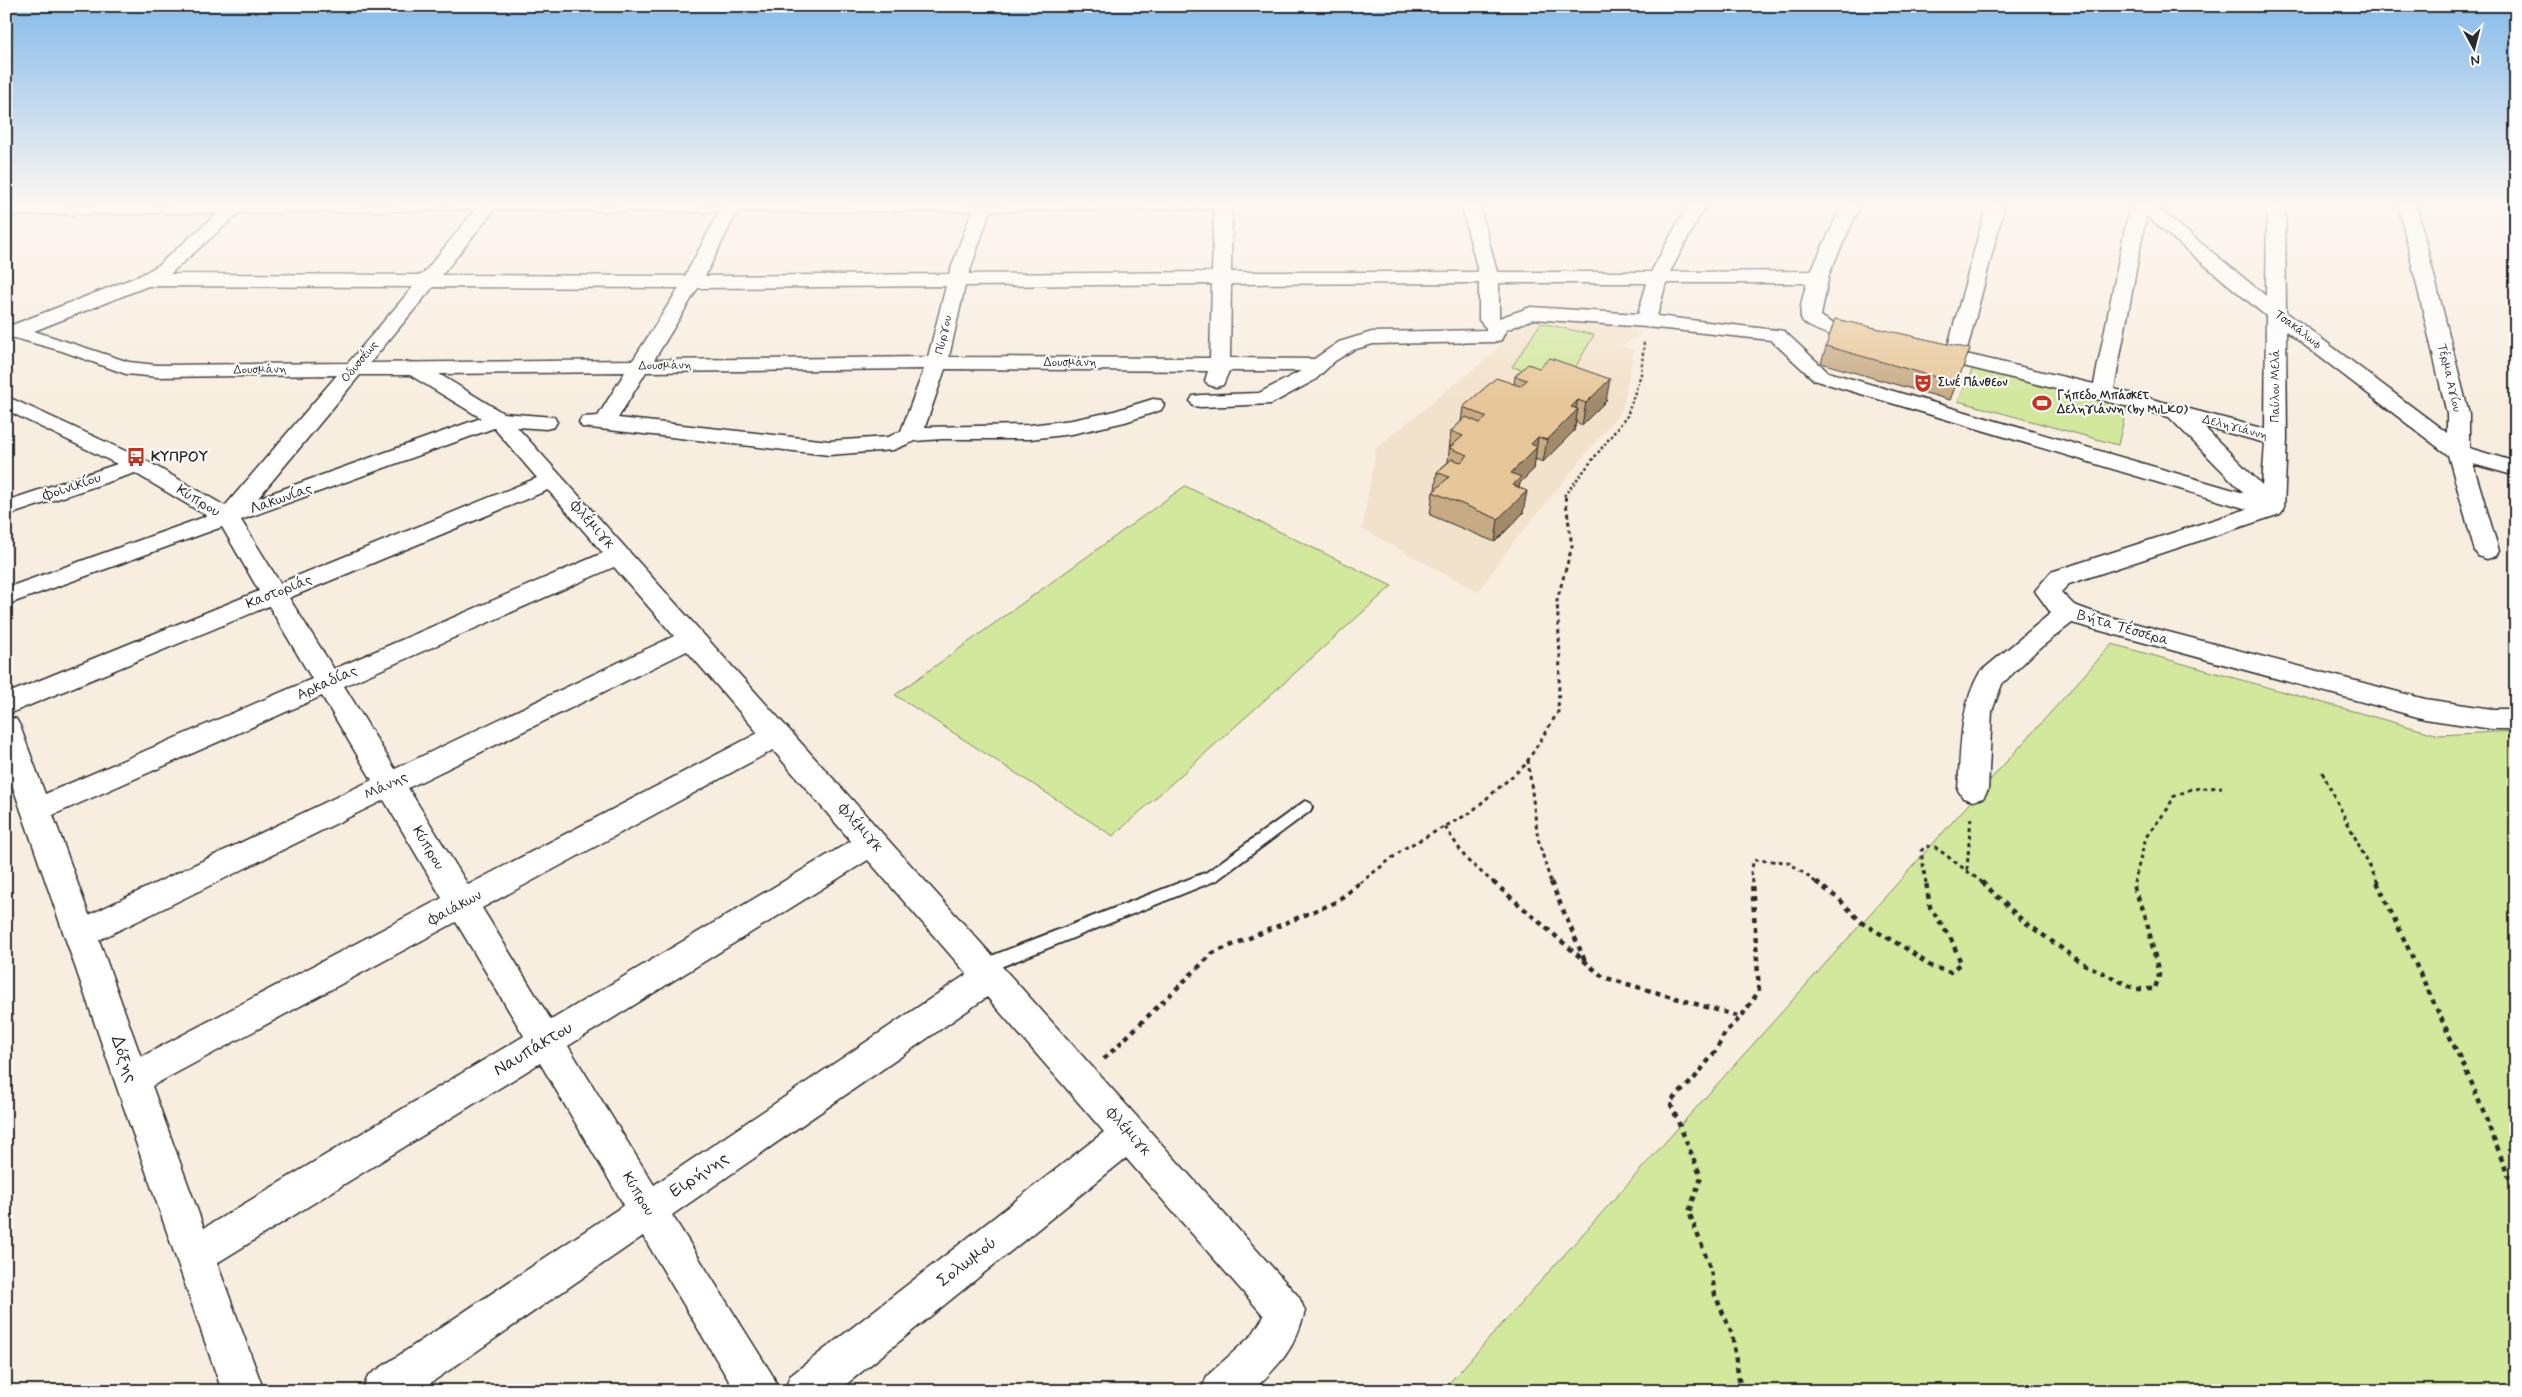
<svg xmlns="http://www.w3.org/2000/svg" width="2522" height="1397" font-family="Mynerve,sans-serif">
  <style>
    .built { fill: #f3e2cb }
    .green { fill: #d1e89d; stroke: #7e8a64 }
    .lines { fill: none; stroke-linecap: round; stroke-linejoin: round }
    .lane-casing { stroke: #2b2b2b; stroke-width: 4 }
    .street-casing { stroke: #2b2b2b; stroke-width: 3 }
    .path-far2 { stroke: #2b2b2b; stroke-width: 2.5; stroke-dasharray: 2.5 2.5; stroke-linecap: butt }
    .path-far1 { stroke: #2b2b2b; stroke-width: 3; stroke-dasharray: 4 4; stroke-linecap: butt }
    .path { stroke: #2b2b2b; stroke-width: 4.5; stroke-dasharray: 5 5; stroke-linecap: butt }
    .lane { fill: #fff; fill-rule: evenodd }
    .street { fill: #fff; fill-rule: evenodd }
    .wall { fill: #c7ab84; stroke: #2b2b2b }
    .shaded-wall { fill: #a28b6b; stroke: #2b2b2b }
    .building { fill: #e7c799; stroke: #2b2b2b }
    .labels { text-anchor: middle; dominant-baseline: central; stroke-width: 4; stroke-linejoin: round; paint-order: stroke }
    .far-street-label { font-size: 12px; fill: #2b2b2b; stroke: #fff }
    .far-poi-label { font-size: 12px; font-weight: bold; fill: #2b2b2b; stroke: #fff; text-anchor: start }
    .poi-label { font-size: 15px; font-weight: bold; fill: #2b2b2b; stroke: #fff; text-anchor: start }
    .street-label { font-size: 15px; fill: #2b2b2b; stroke: #fff }
    .near-street-label { font-size: 18px; fill: #2b2b2b; stroke: #fff }
  </style>
  <rect width="100%" height="100%" fill="#f8eee0"/>
  <filter id="ink" filterUnits="userSpaceOnUse"><feTurbulence type="fractalNoise" baseFrequency=".02" numOctaves="2"/><feDisplacementMap in="SourceGraphic" scale="10" xChannelSelector="R" yChannelSelector="G"/><feConvolveMatrix kernelMatrix="1 2 1 2 8 2 1 2 1" color-interpolation-filters="sRGB"/></filter>
  <g filter="url(#ink)">
    <polygon class="built" points="1530,321 1632,328 1642,333 1622,346 1634,351 1622,410 1510,547 1478,592 1362,529 1376,448 1497,350 1501,336"/>
    <g class="green">
      <polygon points="1541,323 1594,335 1568,380 1512,367"/>
      <polygon points="1974,366 2127,406 2118,445 1958,401"/>
      <polygon points="1185,486 1392,586 1113,836 895,695"/>
      <polygon points="2112,644 2439,735 2516,731 2516,1391 1442,1391"/>
    </g>
    <g class="lines">
      <g class="lane-casing">
        <polygon id="lane" points="1305,801 1310,803 1312,807 1310,811 1217,880 988,972 982,974 976,972 974,967 976,962 1207,872"/>
      </g>
      <g class="street-casing">
        <path id="street" d="M1232 204 1231 272H1478L1461 204H1479L1497 272H1651L1688 204H1706L1670 272 1811 271 1843 204H1861L1829 274 1821 316 1830 322 1876 335 1879 339 1876 343 1869 345C1856 342 1804 331 1801 318 1799 308 1804 292 1807 283H1666L1657 316 1784 331 1828 372 2244 493 2169 417 1923 356 1920 352 1923 348 1930 346 1947 350 1987 204H2005L1966 354 2094 384 2130 204H2153L2266 296 2267 204H2285L2286 312 2447 433V414L2398 204H2416L2469 414V448L2516 462V476L2473 464 2499 551 2496 556 2487 559 2478 556 2475 551 2448 455 2286 331 2287 439 2284 509 2280 514 2069 584 2061 592 2074 605 2099 614 2425 699 2492 709H2516V729H2492L2425 719 2072 623 2035 652 2002 684 1992 711 1988 790 1983 798 1973 801 1963 798 1958 790C1961 750 1959 708 1980 672L2051 613 2035 591 2051 572 2247 509 1814 380 1771 340 1646 327 1533 319 1506 330 1501 340 1494 342 1373 344 1353 350 1335 361 1315 380 1271 404 1201 407 1193 406 1190 401 1193 396 1201 395 1259 393 1301 371H1229L1223 385 1216 387 1209 385 1205 381 1208 371 945 369 925 427 1030 425 1072 420 1111 412 1153 399 1161 400 1164 405 1161 410 1125 422 1072 434 1030 439H942L915 441 893 450 829 455 582 427 579 422 582 417 598 416 625 372 439 374 503 413 554 417 557 422 554 427 546 429 517 427 1299 1297 1305 1311C1294 1351 1281 1363 1252 1391H1201L1207 1376 1252 1335 1264 1316 1126 1158 838 1391H784L790 1376 1104 1132 987 997 672 1215 773 1376 779 1391H735L643 1236 419 1391H362L368 1376 624 1205 540 1063 217 1263 264 1391H222L6 767V716L16 719 20 726 45 794 312 679 269 606 6 715V694L259 591 222 527 6 605V588L207 516 135 473 6 516V501L117 464 6 410V396L145 460 225 506 337 375 157 377 126 374 62 351 15 338H6L7 327 139 276 157 266 218 213 6 215V205ZM1214 209 1212 272 969 274 990 211ZM475 210 422 275 170 274 239 213ZM494 210 719 212 685 276 442 275ZM972 211 949 274 705 276 737 212ZM2146 216 2266 316 2265 429 2114 389ZM1479 283V320L1486 328V330L1372 332 1339 342 1314 359 1230 358 1231 284ZM1499 283H1647L1638 314 1531 307 1499 318ZM1212 284 1210 358 949 357 965 286ZM148 286 413 287 348 363 157 365 129 362 34 331ZM946 286 928 357 654 360 698 288ZM433 287 679 288 633 360 370 363ZM924 369 901 431 888 437 829 441 618 418 646 372ZM360 375H410L481 418 258 498ZM2203 426 2265 443 2262 485ZM494 428 537 478 280 583 241 520ZM548 490 603 553 334 669 289 598ZM614 567 674 636 395 769 344 686ZM687 651 758 733 468 885 408 788ZM322 696 372 780 89 915 53 815ZM773 750 851 841 551 1020 482 908ZM384 800 442 898 141 1057 99 940ZM868 860 967 974 654 1185 568 1046ZM456 922 524 1036 204 1228 152 1086Z"/>
      </g>
      <polyline class="path-far2" points="1564,496 1627,416 1641,374 1644,342"/>
      <g class="path-far1">
        <polyline points="1528,760 1538,839 1551,883"/>
        <polyline points="2322,772 2378,883"/>
        <polyline points="1445,827 1467,860 1494,883"/>
        <polyline points="1967,870 1971,816"/>
        <polyline points="1360,883 1405,848 1470,813 1525,765 1558,712 1560,656 1557,600 1572,547 1565,495"/>
        <polyline points="1752,883 1751,871 1754,860 1788,862 1817,883"/>
        <polyline points="1926,883 1921,851 1926,846 1935,847 1983,883"/>
        <polyline points="2134,883 2146,837 2169,807 2173,797 2191,789 2222,787"/>
      </g>
      <g class="path">
        <polyline points="1493,882 1603,977 1741,1017"/>
        <polyline points="1551,882 1585,961"/>
        <polyline points="1816,882 1840,900 1862,923 1907,949 1932,967 1950,972 1961,963 1951,939 1930,907 1926,882"/>
        <polyline points="1982,882 2022,920 2082,963 2136,989 2155,989 2159,974 2145,914 2133,886 2134,882"/>
        <polyline points="2377,882 2473,1086 2513,1187 2513,1256 2516,1260"/>
        <polyline points="1104,1059 1213,953 1336,902 1361,882"/>
        <polyline points="1744,1391 1739,1380 1732,1334 1715,1295 1711,1270 1689,1212 1701,1177 1670,1102 1693,1080 1715,1052 1726,1031 1741,1017 1759,991 1752,882"/>
      </g>
      <use href="#lane" class="lane"/>
      <use href="#street" class="street"/>
    </g>
    <g class="wall">
      <polygon points="1835,319 1970,349 1950,400 1821,363"/>
      <polygon points="1515,376 1606,401 1582,425 1576,422 1574,431 1543,462 1535,459 1534,469 1520,483 1519,488 1523,513 1495,542 1430,515 1433,492 1435,490 1437,472 1448,462 1451,431 1461,422 1463,407 1514,384"/>
    </g>
    <g class="shaded-wall">
      <polygon points="1610,379 1606,401 1582,425 1586,403"/>
      <polygon points="1578,400 1575,412 1578,409 1574,431 1543,462 1547,440 1571,407"/>
      <polygon points="1538,437 1534,469 1520,483 1517,500 1527,491 1523,513 1495,542 1498,519 1511,473 1531,444"/>
    </g>
    <g class="building">
      <polygon points="1835,319 1970,349 1957,383 1826,346"/>
      <polygon points="1550,358 1610,379 1586,403 1578,400 1571,407 1578,409 1547,440 1538,437 1531,444 1537,447 1511,473 1521,477 1513,485 1527,491 1498,519 1433,492 1449,477 1437,472 1452,459 1461,462 1468,455 1449,448 1463,436 1451,431 1466,417 1480,423 1487,417 1463,407 1496,378 1520,386 1527,380 1515,376 1528,364 1539,368"/>
    </g>
  </g>
  <linearGradient id="sky" x2="0" y2="1"><stop stop-color="#86bbeb"/><stop offset="0.51" stop-color="#fcf7f1"/><stop offset="1" stop-color="#fcf7f1" stop-opacity="0"/></linearGradient>
  <rect width="2522" height="400" fill="url(#sky)"/>
  <defs>
    <g id="theatre-bare" transform="scale(1.5)"><path d="M-5-5.5Q0-4 5-5.5V0Q5 5 0 6Q-5 5-5 0ZM-3.3-2.5H-1v1.5H-3.3ZM1-2.5H3.3v1.5H1ZM-2.8 1Q0 5.5 2.8 1Z" fill="#c8321e" stroke="#fff" stroke-width="2.5" paint-order="stroke"/></g>
    <g id="stadium-bare" transform="scale(1.5)"><path d="M0-5a6.5 5 0 1 0 0 10a6.5 5 0 1 0 0-10ZM-3.5-1.8h7v3.6h-7Z" fill="#c8321e" stroke="#fff" stroke-width="2.5" paint-order="stroke"/></g>
    <g id="bus-bare" transform="scale(1.5)"><path d="M-5-6H5V4H4V6H2V4H-2V6H-4V4H-5ZM-3.5-4V0h7V-4ZM-3.5 1.2v1.5H-2V1.2ZM2 1.2v1.5H3.5V1.2Z" fill="#c8321e" stroke="#fff" stroke-width="2.5" paint-order="stroke"/></g>
  </defs>
  <g fill-rule="evenodd">
    <use href="#theatre-bare" x="1923" y="383"/>
    <use href="#stadium-bare" x="2042" y="403"/>
    <use href="#bus-bare" x="136" y="457"/>
  </g>
  <g class="labels">
    <g class="far-street-label">
      <text transform="translate(2298 330) rotate(37)">Τσακάλωφ</text>
      <text transform="translate(944 335) rotate(-77)">Πύργου</text>
      <text transform="translate(360 362) rotate(-50)">Οδυσσέως</text>
      <text x="1070" y="363">Δουσμάνη</text>
      <text transform="translate(665 366) rotate(-1)">Δουσμάνη</text>
      <text transform="translate(260 370) rotate(-1)">Δουσμάνη</text>
      <text transform="translate(2449 378) rotate(77)">Τέρμα Αγίου</text>
      <text transform="translate(2276 386) rotate(-90)">Παύλου Μελά</text>
      <text transform="translate(2235 428) rotate(15)">Δεληγιάννη</text>
    </g>
    <g class="far-poi-label">
      <text x="1938" y="383">Σινέ Πάνθεον</text>
      <text x="2057" y="396">Γήπεδο Μπάσκετ<tspan x="2057" dy="14">Δεληγιάννη (by MiLKO)</tspan></text>
    </g>
    <g class="poi-label">
      <text x="151" y="457">ΚΥΠΡΟΥ</text>
    </g>
    <g class="street-label">
      <text transform="translate(72 487) rotate(-19)">Φοινικίου</text>
      <text transform="translate(281 499) rotate(-20)">Λακωνίας</text>
      <text transform="translate(198 501) rotate(31)">Κύπρου</text>
      <text transform="translate(592 525) rotate(49)">Φλέμιγκ</text>
      <text transform="translate(279 592) rotate(-22)">Καστοριάς</text>
      <text transform="translate(2123 628) rotate(16)">Βήτα Τέσσερα</text>
      <text transform="translate(327 683) rotate(-24)">Αρκαδίας</text>
      <text transform="translate(386 786) rotate(-26)">Μάνης</text>
      <text transform="translate(860 828) rotate(49)">Φλέμιγκ</text>
      <text transform="translate(428 848) rotate(59)">Κύπρου</text>
      <text transform="translate(455 908) rotate(-28)">Φαιάκων</text>
      <text transform="translate(1128 1132) rotate(49)">Φλέμιγκ</text>
      <text transform="translate(638 1194) rotate(59)">Κύπρου</text>
    </g>
    <g class="near-street-label">
      <text transform="translate(533 1049) rotate(-31)">Ναυπάκτου</text>
      <text transform="translate(124 1059) rotate(71)">Δόξης</text>
      <text transform="translate(699 1175) rotate(-34)">Ειρήνης</text>
      <text transform="translate(967 1262) rotate(-38)">Σολωμού</text>
    </g>
  </g>
  <rect width="2522" height="1397" fill="none" stroke="#fff" stroke-width="25"/>
  <rect x="12" y="12" width="2497" height="1372" fill="none" stroke="#2b2b2b" stroke-width="2" filter="url(#ink)"/>
  <g transform="translate(2474 48) rotate(173)" stroke="#ffffff" stroke-width="4" paint-order="stroke">
  <path d="M0-4L9 19L0 12L-9 19Z" fill="#2b2b2b"/>
  <text y="-8" font-size="14" font-weight="bold" text-anchor="middle" fill="#2b2b2b">N</text>
  </g>
</svg>
